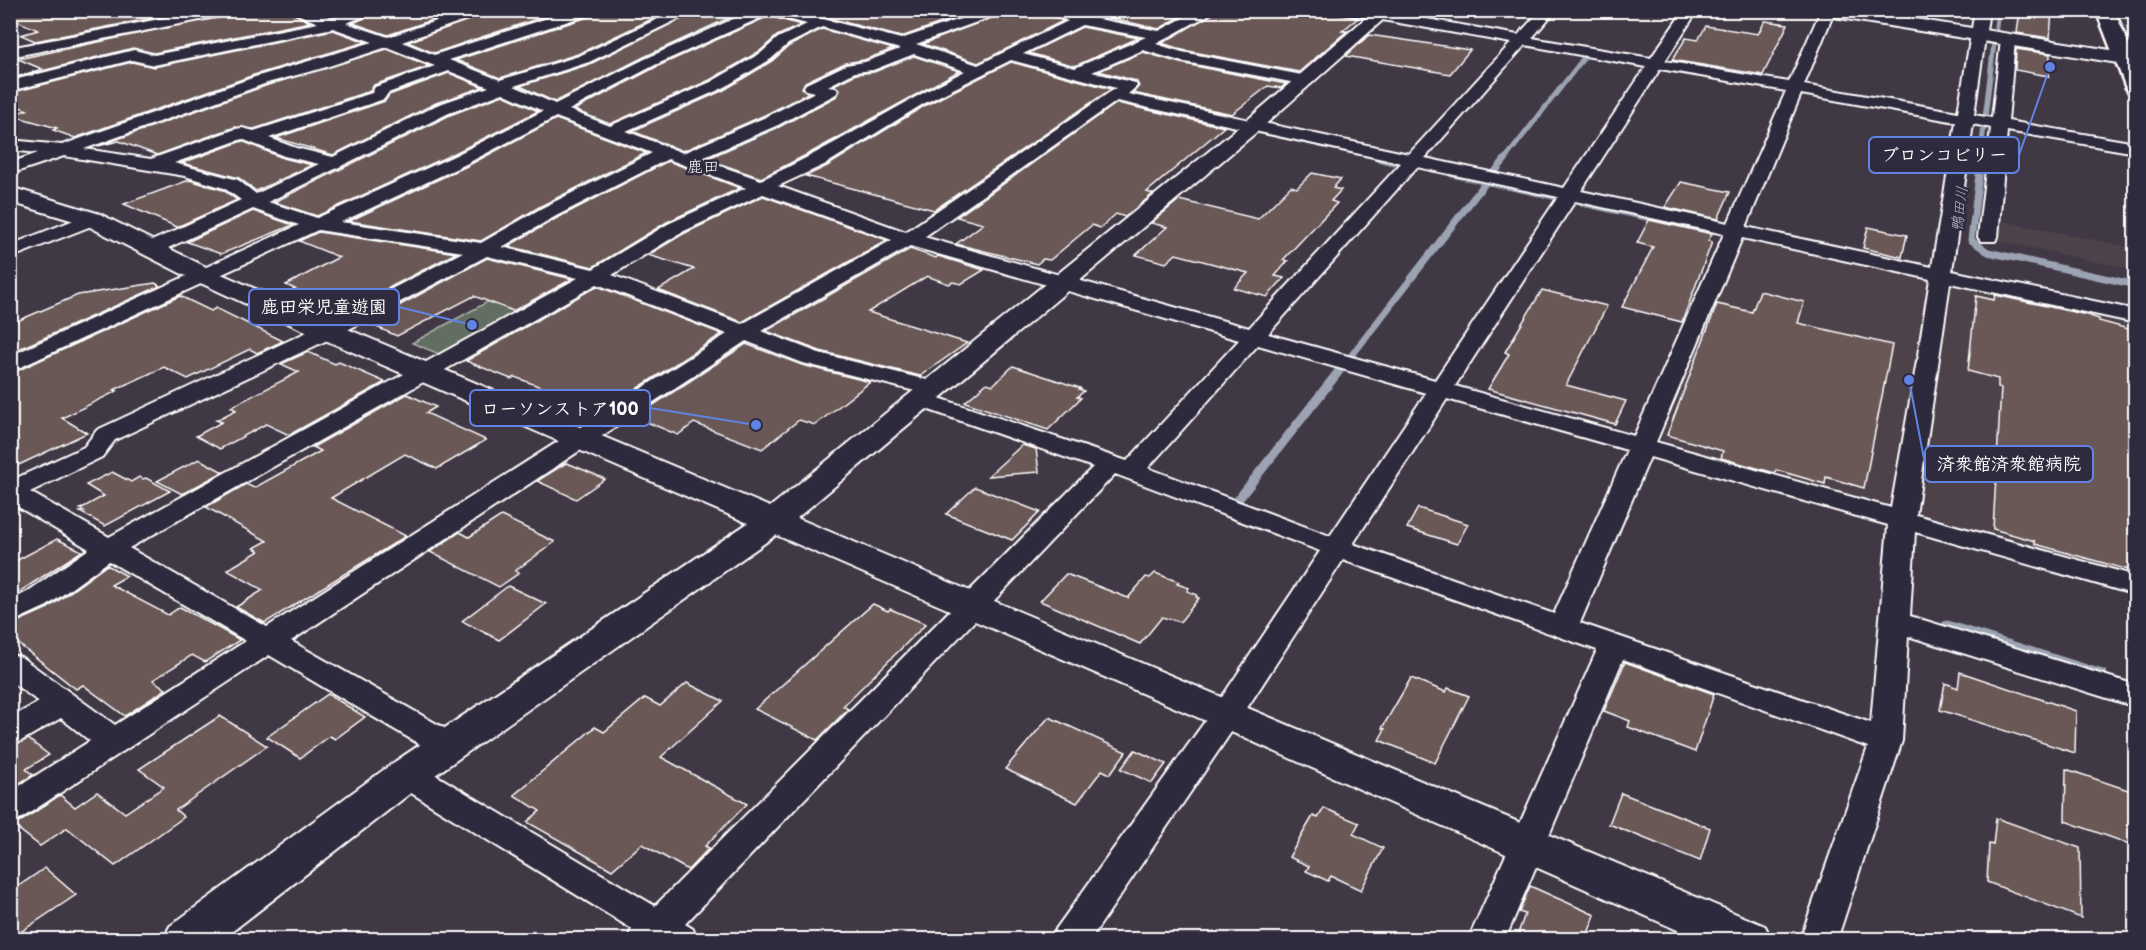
<svg xmlns="http://www.w3.org/2000/svg" width="2146" height="950" font-family="'Balsamiq Sans','Klee One',sans-serif">
  <style>
    .built { fill: #4d424a }
    .green { fill: #636e62; stroke: #b1b6b0; stroke-width: 1.5 }
    .lines { fill: none; stroke-linecap: round; stroke-linejoin: round }
    .stream-far3 { stroke: #9ca3b2; stroke-width: 5 }
    .stream-far2 { stroke: #9ca3b2; stroke-width: 7 }
    .stream-far1 { stroke: #9ca3b2; stroke-width: 9 }
    .stream { stroke: #9ca3b2; stroke-width: 11 }
    .building { fill: #6a5857; stroke: #fff; stroke-width: 1.5 }
    .minor-casing { stroke: #fff; stroke-width: 4 }
    .tertiary-casing { stroke: #fff; stroke-width: 4 }
    .primary-casing { stroke: #fff; stroke-width: 5 }
    .minor { fill: #2f2a3d; fill-rule: evenodd }
    .tertiary { fill: #2f2a3d; fill-rule: evenodd }
    .primary { fill: #2f2a3d; fill-rule: evenodd }
    .labels { text-anchor: middle; dominant-baseline: central; stroke-width: 5; stroke-linejoin: round; paint-order: stroke }
    .far-water-label { font-size: 15px; font-style: italic; fill: #b5bac5; stroke: #2f2a3d }
    .far-quarter-label { font-size: 16px; fill: #fff; stroke: #2f2a3d }
    .leader { fill: none; stroke: #6183e4; stroke-width: 2 }
    .callout-dot { fill: #6183e4; stroke: #2f2a3d; stroke-width: 2 }
    .callout { fill: #2f2a3d; stroke: #6183e4; stroke-width: 2 }
    .callout-label { font-size: 18px; text-anchor: middle; font-weight: bold; fill: #fff }
  </style>
  <rect width="100%" height="100%" fill="#413845"/>
  <filter id="ink" filterUnits="userSpaceOnUse"><feTurbulence type="fractalNoise" baseFrequency=".0167" numOctaves="2"/><feDisplacementMap in="SourceGraphic" scale="12" xChannelSelector="R" yChannelSelector="G"/><feConvolveMatrix kernelMatrix="1 2 1 2 8 2 1 2 1" color-interpolation-filters="sRGB"/></filter>
  <g filter="url(#ink)">
    <g class="built">
      <polygon points="2001,221 2135,248 2135,270 1999,241"/>
      <polygon points="1750,240 2135,323 2135,577 1666,443 1659,437 1742,241"/>
    </g>
    <polygon class="green" points="500,295 531,307 444,356 412,343"/>
    <g class="lines">
      <g class="stream-far3">
        <polyline points="1374,157 1383,159"/>
        <polyline points="1505,159 1586,55"/>
        <polyline points="1980,159 1998,10"/>
      </g>
      <g class="stream-far2">
        <polyline points="1377,158 1394,162"/>
        <polyline points="1981,158 1971,240 1988,252 2136,285"/>
        <polyline points="1494,173 1506,158"/>
        <polyline points="1452,174 1553,196"/>
        <polyline points="1583,203 1673,223"/>
        <polyline points="1352,355 1486,182"/>
      </g>
      <polyline class="stream-far1" points="1237,501 1339,371"/>
      <polyline class="stream" points="1947,626 2102,675"/>
    </g>
    <g class="building">
      <polygon points="10,10 171,10 173,14 35,41 21,35 38,30 10,18"/>
      <polygon points="250,10 286,10 310,22 154,53 133,48 10,79 42,69 18,59"/>
      <polygon points="383,10 461,10 388,35 353,23"/>
      <polygon points="495,10 563,10 434,53 408,42"/>
      <polygon points="597,10 671,10 578,54 500,78 456,60 594,15"/>
      <polygon points="699,10 746,10 644,57 555,102 520,86 590,64"/>
      <polygon points="799,10 978,10 901,37"/>
      <polygon points="1012,10 1041,10 1063,21 978,63 923,44"/>
      <polygon points="1074,10 1192,10 1159,29"/>
      <polygon points="1219,10 1255,10 1287,16 1294,10 1311,10 1358,18 1342,31 1347,31 1299,72 1183,50 1162,43"/>
      <polygon points="2020,10 2052,10 2050,38 2017,33"/>
      <polygon points="769,16 801,25 777,36 760,51 710,80 610,124 574,110 656,67"/>
      <polygon points="1765,21 1788,24 1763,75 1672,60 1686,38 1698,40 1706,26 1758,34"/>
      <polygon points="1082,27 1138,38 1075,66 1029,53"/>
      <polygon points="822,29 893,49 864,60 845,63 805,82 802,88 808,93 765,115 683,151 632,131 724,90 772,61 789,46"/>
      <polygon points="333,30 366,42 254,75 75,138 53,130 57,128 10,115 27,110 10,103 10,93 132,62 154,67"/>
      <polygon points="1369,35 1411,41 1470,50 1450,74 1346,56"/>
      <polygon points="387,49 429,66 374,85 370,91 254,129 235,127 157,155 119,141 98,146 268,85"/>
      <polygon points="2016,49 2050,54 2049,76 2015,70"/>
      <polygon points="1143,52 1180,63 1286,84 1281,88 1268,86 1232,114 1133,93 1139,86 1136,81 1099,71"/>
      <polygon points="914,56 959,71 812,152 761,178 706,159 779,127 837,96 840,90 834,85 856,74 874,72"/>
      <polygon points="1011,62 1111,89 934,210 806,176 827,166 924,106"/>
      <polygon points="449,73 483,87 436,103 333,155 276,138 385,101 389,95"/>
      <polygon points="503,95 538,111 453,154 317,216 274,202 450,115"/>
      <polygon points="1117,103 1224,127 1147,192 1153,194 1125,217 1116,214 1100,228 1092,225 1050,260 1043,259 1037,264 956,244 983,224 957,217"/>
      <polygon points="556,119 646,153 541,206 481,241 349,221 467,166"/>
      <polygon points="242,141 283,158 312,165 256,191 239,178 182,163"/>
      <polygon points="668,161 740,188 667,222 593,267 508,246 557,218"/>
      <polygon points="1312,173 1341,179 1333,188 1341,190 1331,201 1337,203 1283,260 1288,261 1275,276 1284,278 1267,297 1234,288 1248,273 1176,254 1166,263 1136,255 1167,227 1151,223 1179,200 1258,219 1291,186 1297,188"/>
      <polygon points="189,180 223,190 237,200 177,227 124,204"/>
      <polygon points="1681,182 1730,192 1718,219 1665,207"/>
      <polygon points="763,196 887,240 742,322 658,290 694,269 648,255 683,234"/>
      <polygon points="253,211 293,225 221,254 187,242"/>
      <polygon points="1649,220 1712,234 1708,241 1712,242 1682,322 1622,307 1653,247 1637,243"/>
      <polygon points="1868,227 1907,235 1902,257 1863,248"/>
      <polygon points="318,232 456,253 352,307 321,295 315,298 286,285 339,257 299,241"/>
      <polygon points="910,249 936,258 938,256 984,270 961,284 953,282 949,284 927,276 868,312 967,343 920,376 820,351 766,331"/>
      <polygon points="487,258 572,279 513,311 474,296 397,336 367,323"/>
      <polygon points="155,283 160,286 10,353 10,324 78,295"/>
      <polygon points="597,286 722,334 596,415 559,402 567,397 515,377 511,379 466,361"/>
      <polygon points="1542,290 1607,306 1566,385 1626,401 1615,424 1488,389 1509,354 1505,352"/>
      <polygon points="1760,291 1804,302 1798,323 1892,345 1864,488 1826,477 1825,484 1776,470 1775,473 1721,458 1723,451 1667,435 1717,304 1752,312"/>
      <polygon points="1995,295 2087,315 2099,319 2099,321 2136,331 2136,572 2035,544 2035,541 1993,529 2001,388 1998,387 1998,379 1968,371 1976,296 1994,300"/>
      <polygon points="180,296 211,311 216,308 283,341 257,353 250,349 188,379 164,367 114,390 117,391 62,418 87,433 10,469 10,374"/>
      <polygon points="746,344 802,365 870,382 815,425 799,420 762,449 694,423 678,435 635,417"/>
      <polygon points="308,352 335,364 339,362 385,382 289,435 266,424 220,449 196,436 222,422 216,420 236,410 231,407 299,372 281,364"/>
      <polygon points="1013,366 1080,388 1079,389 1084,391 1077,397 1081,398 1048,430 965,402 987,383 993,385"/>
      <polygon points="407,394 436,407 426,413 486,440 437,469 405,454 331,498 406,536 265,623 236,607 263,590 227,570 259,551 254,548 267,541 206,507 246,484 254,488 321,451 313,447"/>
      <polygon points="1022,445 1036,449 1039,472 988,476"/>
      <polygon points="199,459 223,472 182,494 157,481"/>
      <polygon points="566,463 572,465 605,479 576,499 537,481"/>
      <polygon points="112,472 131,482 139,477 143,479 146,478 170,491 105,526 80,512 84,511 80,509 104,496 86,485"/>
      <polygon points="975,487 1040,512 1012,540 946,514"/>
      <polygon points="1418,508 1468,524 1457,544 1407,528"/>
      <polygon points="501,516 555,542 515,571 519,573 499,587 430,552 460,532 469,537"/>
      <polygon points="57,539 82,551 10,598 10,564"/>
      <polygon points="107,565 127,576 111,585 168,615 180,607 240,640 205,662 192,655 153,680 166,689 125,716 83,685 76,689 11,638 18,634 10,628 10,625 48,608"/>
      <polygon points="1155,573 1179,582 1177,584 1189,588 1187,591 1197,595 1196,597 1199,598 1180,622 1162,617 1140,644 1040,601 1066,574 1128,598 1146,577 1150,578"/>
      <polygon points="508,586 546,604 499,640 462,621"/>
      <polygon points="873,604 888,611 890,609 926,624 843,706 848,709 817,740 755,709"/>
      <polygon points="1625,662 1714,694 1695,752 1628,727 1630,721 1604,711"/>
      <polygon points="1960,672 2076,711 2075,753 1940,710 1945,683 1958,688"/>
      <polygon points="1411,678 1446,692 1448,688 1469,696 1435,763 1379,740 1385,729 1382,728"/>
      <polygon points="687,683 723,701 661,757 747,804 705,846 709,848 688,870 642,844 612,870 527,822 540,811 514,795 595,727 604,732 645,698 660,706"/>
      <polygon points="328,694 365,717 335,739 330,736 300,758 267,737"/>
      <polygon points="220,716 267,746 176,810 184,817 115,866 67,828 40,846 12,824 23,820 60,795 75,807 97,792 125,813 164,787 139,769"/>
      <polygon points="1049,717 1126,752 1110,774 1102,770 1077,803 1005,769"/>
      <polygon points="28,739 49,755 26,769 33,775 10,789 10,747"/>
      <polygon points="1135,750 1166,764 1152,783 1121,769"/>
      <polygon points="2066,769 2131,791 2132,845 2065,821"/>
      <polygon points="1621,793 1710,828 1700,861 1609,824"/>
      <polygon points="1324,808 1359,823 1353,834 1383,848 1361,890 1331,876 1328,881 1306,871 1309,866 1289,857 1313,816 1318,818"/>
      <polygon points="1996,818 2080,848 2081,918 1987,882 1989,844 1993,845"/>
      <polygon points="45,868 76,895 10,939 10,892"/>
      <polygon points="1530,886 1595,915 1586,939 1516,939 1525,914 1519,912"/>
    </g>
    <g class="lines">
      <g class="minor-casing">
        <g id="minor">
          <polygon points="206,10 238,10 231,14 10,57 10,48"/>
          <path d="M288 10H310L332 18 357 10H381L346 23 388 37 470 10H493L402 42 434 55 572 10H595L593 13 449 60 500 80 579 56 677 10H697L589 62 514 86 555 104 645 59 753 10H788L901 39 987 10H1010L916 44 978 65 1068 21 1043 10H1066L1083 16 1159 31 1198 10H1217L1156 44 1182 52 1312 77 1314 80 1312 83 1306 85 1180 61 1143 50 1092 72 1135 83 1137 86 1128 94 1409 154 1511 43 1349 14 1342 10H1376L1518 35 1541 10H1556L1532 38 1651 58 1684 10H1698L1665 61 1789 82 1821 10H1835L1804 85 1958 112 1975 10H1989L1974 115 1992 118 2001 40 2008 36 2015 40 2008 121 2136 143V153L2007 131 1998 237 1995 241H1981L1978 237 1991 128 1973 124 1952 271 2136 310V323L1950 283 1916 515 2136 576V595L1915 532 1910 616 2136 685V707L1908 636 1902 741 1837 940H1800L1868 747 1623 659 1505 940H1468L1597 650 1343 560 1238 722 1090 940H1051L1056 929 1216 706 1320 551 1115 474 685 924 693 929 698 940H627L632 929 395 783 391 774 395 765 407 761 419 765 655 906 1093 467 915 405 911 400 915 395 923 393 803 363 746 341 291 641 458 736 463 745 458 754 447 757 436 754 269 655 22 818 10 822V792L90 741 61 718 21 741 10 745V718L39 702 10 681V654L21 657 115 725 246 641 109 561 47 606 10 623V601L27 592 89 549 10 502V481L84 447 97 430 320 326 463 252 318 230 10 372V356L299 225 253 209 157 253H143L140 249 143 245 241 200 224 188 185 176 64 156 10 174V163L38 153 10 150V140L62 145 255 77 373 42 333 28 154 65 132 60 10 91V81L134 50 154 55 318 23ZM769 14 807 24 778 38 761 53 711 82 610 126 569 110 655 65ZM1082 25 1146 37 1075 68 1023 54ZM822 27 900 49 865 62 846 65 806 84 804 87 806 90 815 92 766 117 683 153 626 131 723 88 771 59 788 44ZM1525 45 1646 67 1564 188 1425 158ZM387 47 435 66 375 87 372 93 254 131 242 128 236 129 151 159 84 149 267 83 323 68ZM914 54 965 71C896 105 832 148 761 180L700 159 778 125 836 94 838 91 836 88 828 86 855 72 873 70ZM1011 60 1116 88 906 232 778 186 826 164 923 104ZM1660 69 1786 91 1728 223 1581 191ZM449 71 489 87 437 105 333 157 296 148 269 138 384 99 388 93ZM503 93 543 111 454 156 317 218 268 202 449 113ZM1801 94 1956 122 1932 267 1746 227ZM1117 101 1401 163 1249 328 924 237ZM556 117 652 153 542 208 481 243 341 222 466 164ZM242 139 284 156 319 164 256 194 238 180 174 163ZM668 159 746 188 668 224 593 269 502 247 556 216ZM1417 167 1558 197 1435 380 1268 334ZM763 194 892 240 742 324 612 275 682 232ZM1575 201 1724 234 1634 436 1455 386ZM1742 238 1930 279 1918 355 1919 357 1917 361 1891 508 1656 442ZM910 246 1239 340 1127 461 933 396 943 394 947 389 943 384 819 353 761 331ZM487 256 578 278 109 537 30 492 102 457 115 440 336 336ZM597 284 727 334 267 627 129 548ZM1258 345 1426 393 1330 536 1148 468ZM1447 399 1627 450 1554 614 1353 544ZM1650 457 1888 525 1871 723 1580 623Z"/>
          <polygon points="92,213 99,215 102,219 99,223 10,258 10,245"/>
        </g>
      </g>
      <g class="tertiary-casing">
        <g id="tertiary">
          <polygon points="1375,10 1394,10 1259,130 797,518 1765,926 1772,940 1700,940 1213,724 776,535 421,785 221,940 163,940 170,926 393,763 748,523 318,337 194,280 84,224 10,202 10,187 100,214 212,270 338,325 770,507 1245,122"/>
          <polygon points="1813,10 1858,10 2136,54 2136,66 1821,15"/>
        </g>
      </g>
      <g class="primary-casing">
        <polygon id="primary" points="2096,10 2114,10 2136,62 2136,94 2129,92 2126,88"/>
      </g>
      <use href="#minor" class="minor"/>
      <use href="#tertiary" class="tertiary"/>
      <use href="#primary" class="primary"/>
    </g>
  </g>
  <g class="labels">
    <g class="far-water-label">
      <text transform="translate(1960 209) rotate(-83)">鴨田川</text>
    </g>
    <g class="far-quarter-label">
      <text x="703" y="167">鹿田</text>
    </g>
  </g>
  <path class="leader" d="M2050 67L2019 155M472 325L399 307M756 425L650 408M1909 380L1925 464"/>
  <g class="callout-dot">
    <circle cx="2050" cy="67" r="6"/>
    <circle cx="472" cy="325" r="6"/>
    <circle cx="756" cy="425" r="6"/>
    <circle cx="1909" cy="380" r="6"/>
  </g>
  <g class="callout">
    <rect x="1869" y="137" width="150" height="36" rx="6"/>
    <rect x="249" y="289" width="150" height="36" rx="6"/>
    <rect x="470" y="390" width="180" height="36" rx="6"/>
    <rect x="1925" y="446" width="168" height="36" rx="6"/>
  </g>
  <g class="callout-label">
    <text x="1944" y="161">ブロンコビリー</text>
    <text x="324" y="313">鹿田栄児童遊園</text>
    <text x="560" y="415">ローソンストア100</text>
    <text x="2009" y="470">済衆館済衆館病院</text>
  </g>
  <rect width="2146" height="950" fill="none" stroke="#2f2a3d" stroke-width="36"/>
  <rect x="18" y="18" width="2110" height="914" fill="none" stroke="#fff" stroke-width="2" filter="url(#ink)"/>
</svg>
